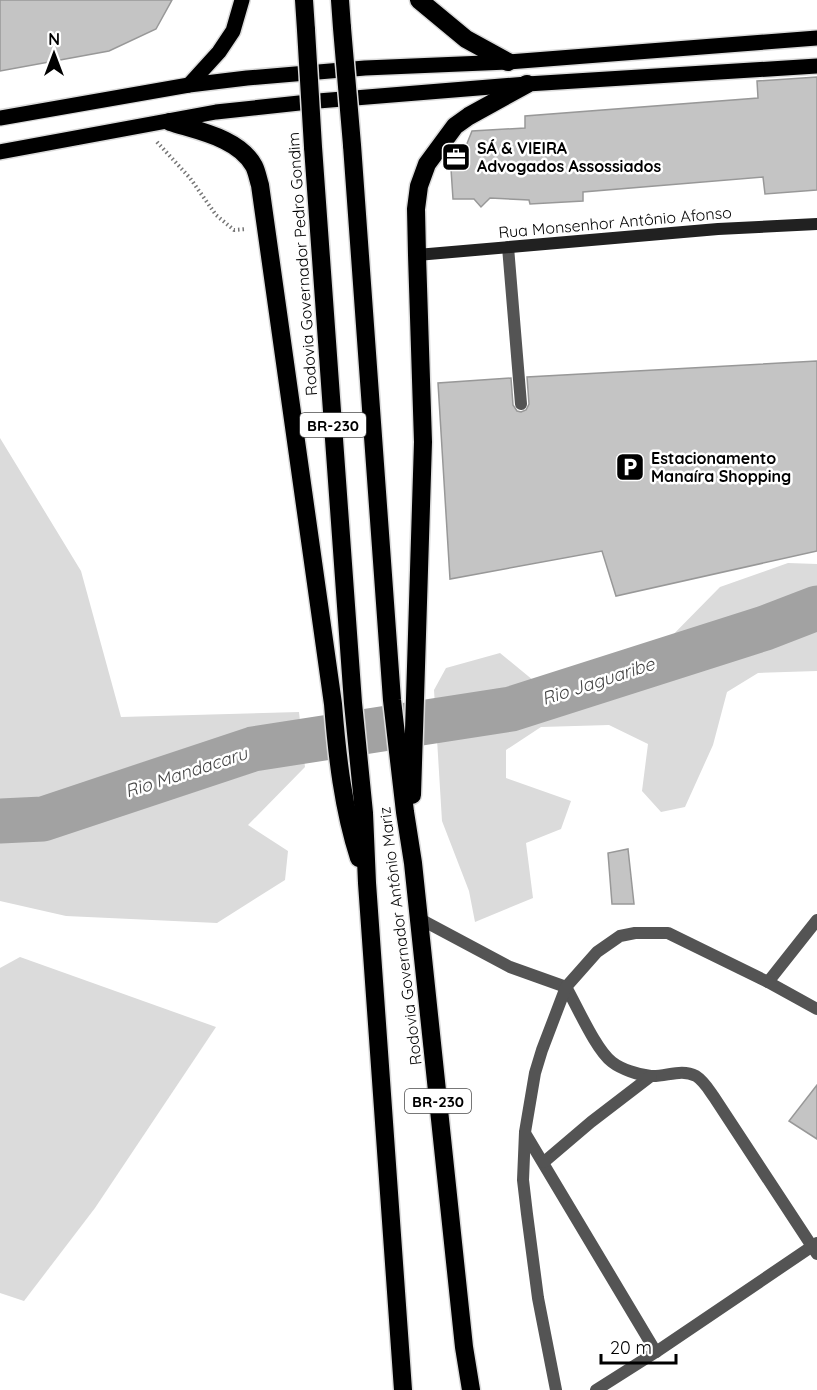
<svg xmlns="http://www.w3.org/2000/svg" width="817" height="1390" font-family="Quicksand,sans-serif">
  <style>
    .green { fill: #dbdbdb }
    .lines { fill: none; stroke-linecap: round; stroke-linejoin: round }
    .river { stroke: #a2a2a2; stroke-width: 45 }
    .building { fill: #c4c4c4; stroke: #989898; stroke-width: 1.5 }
    .primary-casing { stroke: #dbdbdb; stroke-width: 18 }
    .highway-casing { stroke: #dbdbdb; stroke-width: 21 }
    .path { stroke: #767676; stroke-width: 4; stroke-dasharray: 1.5 3; stroke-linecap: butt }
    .lane { stroke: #545454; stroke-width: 12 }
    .street { stroke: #545454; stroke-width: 12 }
    .secondary { stroke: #212121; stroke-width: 12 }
    .primary { stroke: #000; stroke-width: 15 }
    .highway { stroke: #000; stroke-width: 18 }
    .highway-bridge-casing { stroke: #dbdbdb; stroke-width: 21; stroke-linecap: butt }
    .highway-bridge { stroke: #000; stroke-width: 18 }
    .labels { text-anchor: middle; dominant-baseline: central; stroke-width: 5; stroke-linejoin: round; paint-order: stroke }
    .shield { fill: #fff; stroke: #4c4c4c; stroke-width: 1.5 }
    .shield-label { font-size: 15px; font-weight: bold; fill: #000 }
    .poi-label { font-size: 16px; font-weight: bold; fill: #000; stroke: #fff; text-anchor: start }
    .street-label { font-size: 16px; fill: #000; stroke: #fff }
    .water-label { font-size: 18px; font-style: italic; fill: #434343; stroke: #fff }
  </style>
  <rect width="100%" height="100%" fill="#fff"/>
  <g class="green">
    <polygon points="0,438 81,571 121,717 299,712 305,767 248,825 288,851 285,880 217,923 66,916 0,901"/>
    <polygon points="788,563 817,564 817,671 758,673 727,692 713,745 685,807 661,812 642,791 648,744 609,725 541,727 506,750 506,778 571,801 561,829 526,843 533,898 475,922 469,891 442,821 434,690 446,668 500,653 545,690 657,651 720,587"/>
    <polygon points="20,957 216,1027 95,1208 24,1301 0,1293 0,968"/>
  </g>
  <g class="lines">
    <polyline class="river" points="0,821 43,819 253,749 511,709 765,628 817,608"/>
  </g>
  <g class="building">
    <polygon points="0,0 172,0 156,29 109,51 0,71"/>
    <polygon points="817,77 817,190 765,194 763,177 583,192 583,201 530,204 529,200 490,198 481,207 474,199 453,199 450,154 466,146 472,131 525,128 525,116 758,98 757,81"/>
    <polygon points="817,361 817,551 616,596 602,551 450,579 438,383 511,378 513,405 517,411 521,412 526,410 529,404 527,377"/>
    <polygon points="628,849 634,904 612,904 608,853"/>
    <polygon points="817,1085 817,1139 789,1121"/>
  </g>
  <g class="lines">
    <g class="primary-casing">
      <g id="primary">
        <polyline points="189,85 219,52 233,31 242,0"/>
        <polyline points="0,118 189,85 247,78 365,68 508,62 817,38"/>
        <polyline points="0,152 216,112 318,101 527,84 817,66"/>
      </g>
    </g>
    <g class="highway-casing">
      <g id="highway">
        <polyline points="304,0 306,30"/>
        <polyline points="340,0 342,28"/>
        <polyline points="419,0 466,39 508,62"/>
        <path d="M170 122C198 131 239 138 254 166 257 172 258 179 260 185L333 704C337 755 343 809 359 858"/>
        <polyline points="352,145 392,700 405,812 413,863 464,1347 471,1390"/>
        <polyline points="313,147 353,703 364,813 367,883 403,1390"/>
        <polyline points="412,795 423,442 417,255 416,209 419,186 427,164 455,126 469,116 527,84"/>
      </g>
    </g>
    <polyline class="path" points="157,142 190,178 216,215 234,230 247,229"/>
    <polyline class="lane" points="508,247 521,404"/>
    <g class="street">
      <polyline points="420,919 510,967 566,987"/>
      <polyline points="768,982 817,920"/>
      <path d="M566 987C577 1006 596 1050 612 1062 621 1069 638 1075 651 1076 666 1077 681 1068 696 1076 704 1081 709 1090 714 1097L817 1254"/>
      <polyline points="525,1133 656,1352"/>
      <polyline points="544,1162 591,1122 651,1076"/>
      <polyline points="556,1390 538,1298 527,1214 523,1180 525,1132 535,1073 542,1050 566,987 597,952 620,936 635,933 668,933 768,982 817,1009"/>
      <polyline points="596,1390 656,1352 817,1243"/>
    </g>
    <polyline class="secondary" points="417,255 718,229 817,224"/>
    <use href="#primary" class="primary"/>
    <use href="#highway" class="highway"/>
    <g class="highway-bridge-casing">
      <g id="highway-bridge">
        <polyline points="342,28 352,145"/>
        <polyline points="306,30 313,147"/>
      </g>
    </g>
    <use href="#highway-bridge" class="highway-bridge"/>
  </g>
  <defs>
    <g id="office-square" transform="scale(1.5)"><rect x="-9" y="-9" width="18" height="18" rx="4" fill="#000" stroke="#fff"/><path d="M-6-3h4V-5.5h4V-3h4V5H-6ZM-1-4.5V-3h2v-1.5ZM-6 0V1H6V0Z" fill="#fff"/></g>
    <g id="parking-square" transform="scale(1.5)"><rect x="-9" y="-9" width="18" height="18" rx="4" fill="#000" stroke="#fff"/><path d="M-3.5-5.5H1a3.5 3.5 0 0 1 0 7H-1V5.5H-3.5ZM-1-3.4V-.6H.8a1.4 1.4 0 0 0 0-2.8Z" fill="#fff"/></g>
  </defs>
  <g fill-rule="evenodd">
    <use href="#office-square" x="456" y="157"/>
    <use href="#parking-square" x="630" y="467"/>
  </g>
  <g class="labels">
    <g class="shield">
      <rect x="300" y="413" width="66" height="24" rx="4.5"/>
      <rect x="405" y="1089" width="66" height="24" rx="4.5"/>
    </g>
    <g class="shield-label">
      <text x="333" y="425">BR-230</text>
      <text x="438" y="1101">BR-230</text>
    </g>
    <g class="poi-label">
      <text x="477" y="148">SÁ &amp; VIEIRA<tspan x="477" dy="18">Advogados Assossiados</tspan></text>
      <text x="651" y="458">Estacionamento<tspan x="651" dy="18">Manaíra Shopping</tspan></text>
    </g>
    <g class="street-label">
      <text transform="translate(615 222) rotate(-5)">Rua Monsenhor Antônio Afonso</text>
      <text transform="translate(302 264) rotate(-94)">Rodovia Governador Pedro Gondim</text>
      <text transform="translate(400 936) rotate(-97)">Rodovia Governador Antônio Mariz</text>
    </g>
    <g class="water-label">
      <text transform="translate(598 681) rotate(-18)">Rio Jaguaribe</text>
      <text transform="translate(186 772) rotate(-18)">Rio Mandacaru</text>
    </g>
  </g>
  <g transform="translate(54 54)" stroke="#ffffff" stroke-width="4.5" paint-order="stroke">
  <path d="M0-4.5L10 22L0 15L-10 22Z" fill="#000000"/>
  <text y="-9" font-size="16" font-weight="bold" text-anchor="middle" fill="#000000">N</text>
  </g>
  <path d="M601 1354v9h75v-9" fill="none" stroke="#000000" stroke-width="3"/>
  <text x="610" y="1354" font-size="18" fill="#000000" stroke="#ffffff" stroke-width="4.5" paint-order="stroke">20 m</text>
</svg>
